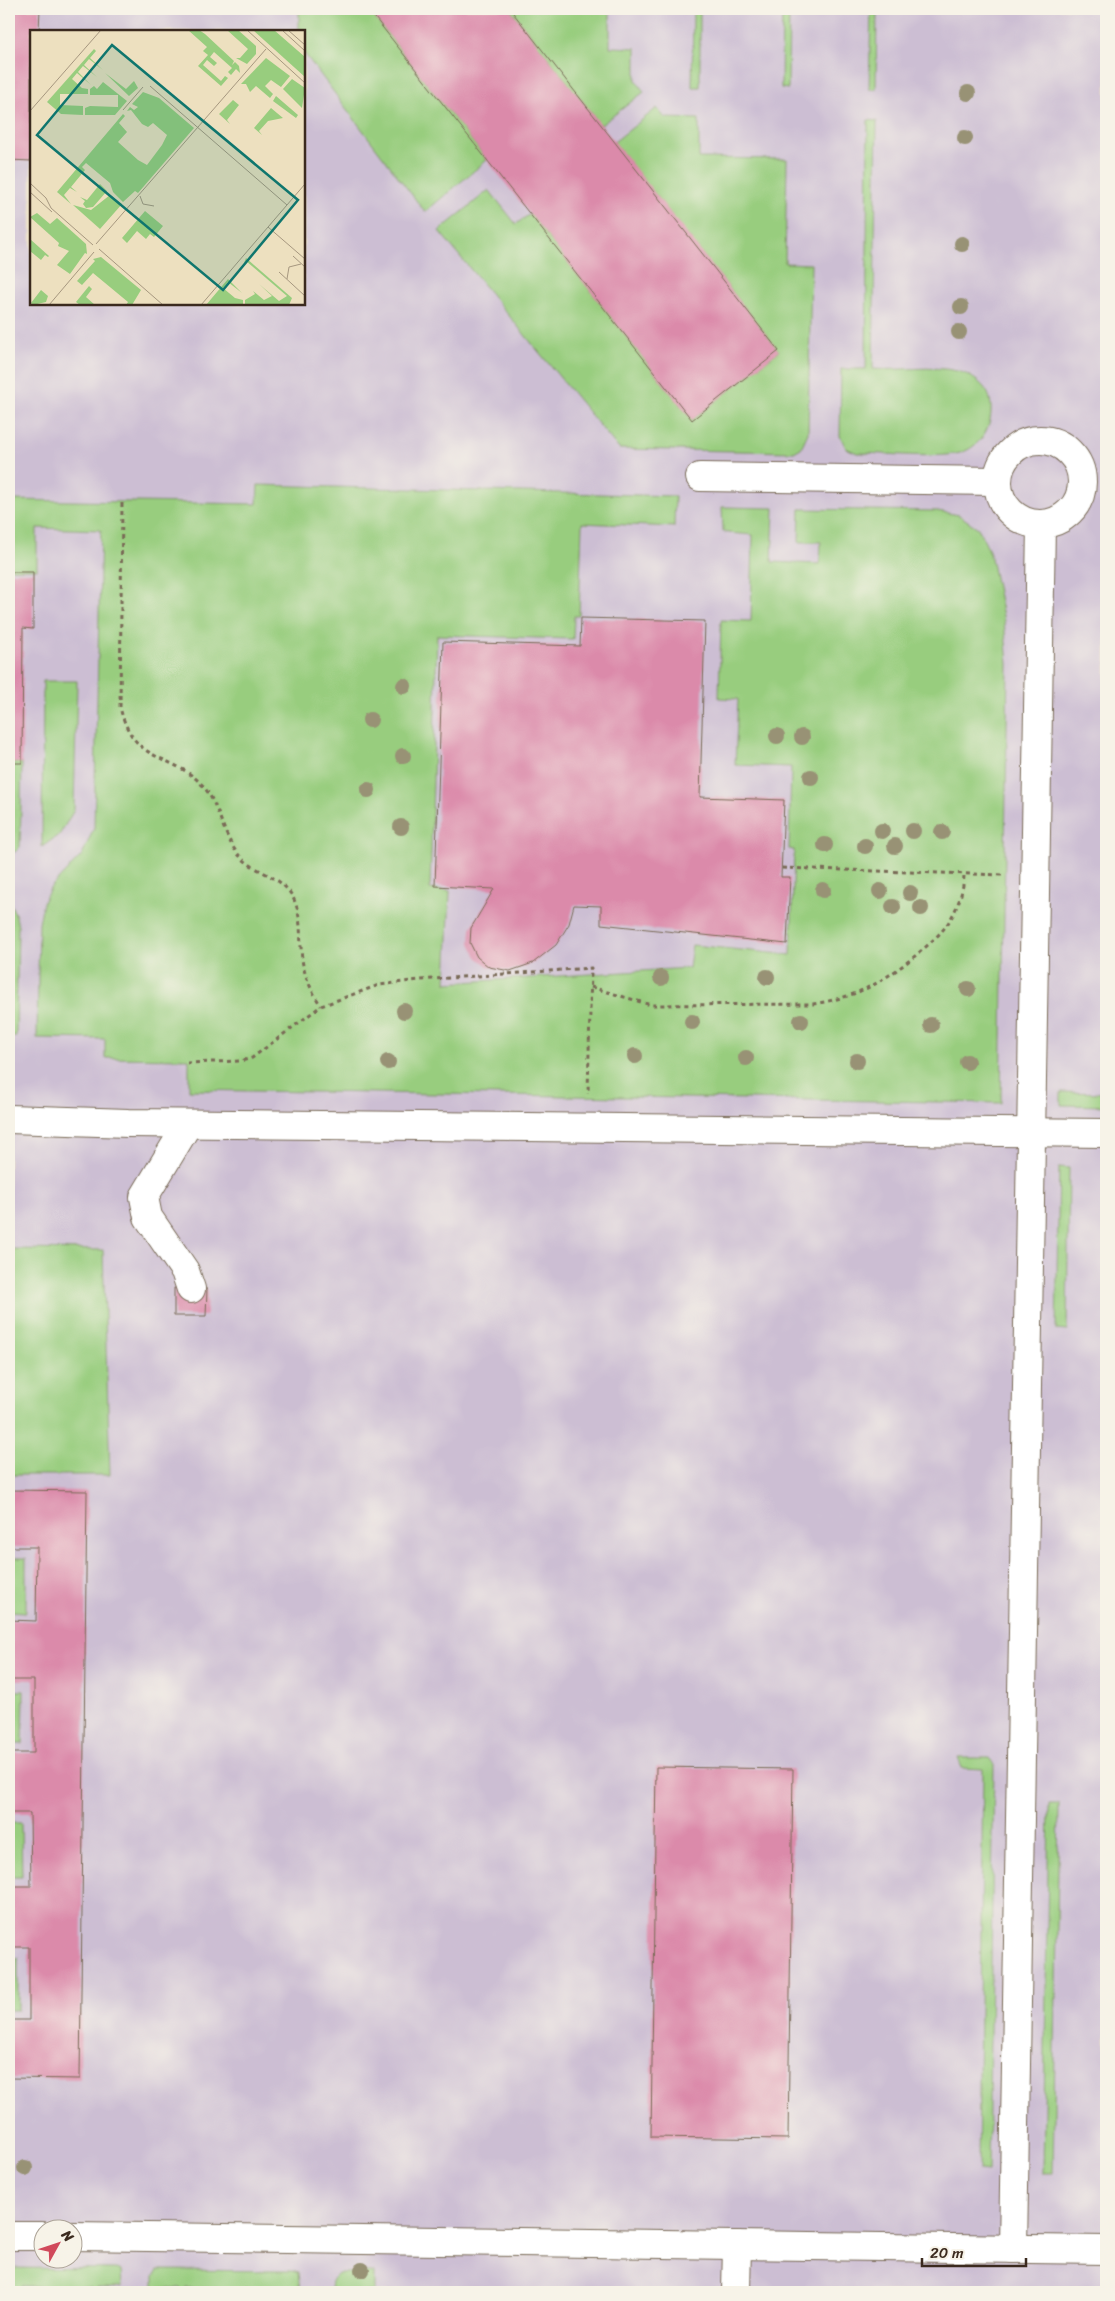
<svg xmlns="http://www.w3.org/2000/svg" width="1115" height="2301" font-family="Sriracha,sans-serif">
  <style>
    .industrial { fill: #ccbed3; fill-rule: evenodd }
    .green { fill: #98cd7e; stroke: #6a7c4e }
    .building { fill: #db8aaa }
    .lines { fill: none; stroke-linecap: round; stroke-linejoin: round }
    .minor-casing { stroke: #796a56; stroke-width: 30 }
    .path { stroke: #796a56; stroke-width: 3; stroke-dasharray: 4 4; stroke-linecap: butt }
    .minor { stroke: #fff; stroke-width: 28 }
    .tree { fill: #989274 }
    .inset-road { fill: none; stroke: #a6977f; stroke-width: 1 }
    .view { fill: #0f766e; fill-opacity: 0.15; stroke: #0f766e; stroke-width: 2.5 }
    .inset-edge { fill: none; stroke: #3b2a1e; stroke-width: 2.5 }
  </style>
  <rect width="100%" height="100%" fill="#f7f3e8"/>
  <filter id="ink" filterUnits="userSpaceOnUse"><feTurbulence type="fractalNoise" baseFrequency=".02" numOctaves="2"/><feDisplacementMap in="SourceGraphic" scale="10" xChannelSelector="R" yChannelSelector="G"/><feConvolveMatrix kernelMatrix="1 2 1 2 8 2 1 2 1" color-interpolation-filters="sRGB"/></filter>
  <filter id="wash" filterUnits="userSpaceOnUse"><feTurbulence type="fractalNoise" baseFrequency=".0096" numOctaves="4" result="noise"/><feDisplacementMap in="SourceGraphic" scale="20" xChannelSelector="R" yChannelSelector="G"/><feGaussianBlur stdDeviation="1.12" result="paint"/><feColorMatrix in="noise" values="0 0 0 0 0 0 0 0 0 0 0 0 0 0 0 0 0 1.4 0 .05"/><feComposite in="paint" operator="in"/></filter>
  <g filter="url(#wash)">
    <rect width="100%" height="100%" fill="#ede0bf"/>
    <path class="industrial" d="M9 9H1106V2292H9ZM31 31H304V304H31ZM42 2228H72V2258H42Z"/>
    <g class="green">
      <polygon points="299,9 368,9 487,160 425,212 304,53 304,31 299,31"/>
      <polygon points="510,9 610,9 610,47 636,48 636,80 644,92 601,125"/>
      <polygon points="693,9 700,9 700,87 692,87"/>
      <polygon points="782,9 789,9 788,89 781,88"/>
      <polygon points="871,9 877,9 876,89 869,89"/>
      <polygon points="657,108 665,118 699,119 699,158 787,159 785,263 811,264 808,433 801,448 794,452 619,449 439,231 489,190 516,224 530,214 692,420 779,351 614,142"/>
      <path d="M868 120 877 121 873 369C898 371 933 365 957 371 970 374 987 385 990 399 995 422 983 446 960 453 936 459 884 453 857 453L846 448 840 436 841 369H866Z"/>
      <polygon points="258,485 675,496 674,527 582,523 579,616 574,616 573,639 437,635 430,889 450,891 446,983 689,968 692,945 791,955 794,850 789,849 791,767 735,765 738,699 719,698 721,620 751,621 753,535 728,533 723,531 722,507 774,508 772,562 820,564 821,542 799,542 800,509 937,511 959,515 978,528 990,553 1004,621 1008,664 1001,1103 189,1090 189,1059 105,1058 105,1039 37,1038 39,924 43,902 51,887 82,855 94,828 101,530 37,528 37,569 9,569 9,500 257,504"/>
      <polygon points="43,681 77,681 74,810 60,834 42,847"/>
      <polygon points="9,763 22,763 20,847 15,852 9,852"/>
      <polygon points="9,900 16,916 18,927 16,1037 9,1037"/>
      <polygon points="1061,1092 1106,1093 1106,1106 1061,1105"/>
      <polygon points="1059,1167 1069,1168 1067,1331 1056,1330"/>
      <polygon points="9,1249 103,1250 110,1475 9,1475"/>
      <polygon points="9,1558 26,1558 26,1612 9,1611"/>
      <polygon points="9,1691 24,1691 23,1744 9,1744"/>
      <polygon points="958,1758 989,1758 994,1764 988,2172 978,2171 983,1769 962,1768"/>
      <polygon points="1049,1804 1059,1804 1053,2173 1043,2173"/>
      <polygon points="9,1823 21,1823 22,1877 9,1877"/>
      <rect x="9" y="1958" width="9" height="52"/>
      <polygon points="9,2268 116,2269 121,2271 122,2287 97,2287 97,2292 91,2292 91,2287 21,2286 20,2292 9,2292"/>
      <polygon points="158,2270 293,2271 298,2273 300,2290 275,2289 274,2292 269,2292 269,2289 186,2288 185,2292 180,2292 180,2288 154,2288 154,2276"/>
      <polygon points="338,2273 374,2273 374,2292 331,2290 332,2279"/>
    </g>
    <g id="blocks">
      <g class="building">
        <polygon points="9,9 40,9 39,31 31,31 31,161 9,160"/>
        <polygon points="368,9 510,9 779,351 692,420"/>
        <polygon points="9,572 33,572 33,629 23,628 22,763 9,763"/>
        <polygon points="581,618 705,621 700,797 784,800 781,877 790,877 787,944 601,924 601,906 574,905 569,924 556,945 533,963 510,971 489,967 477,957 470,943 471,928 494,889 435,886 443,642 580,646"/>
        <polygon points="174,1288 207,1289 206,1316 174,1316"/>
        <polygon points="9,1490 87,1491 80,2079 9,2078 9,2020 29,2020 29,1947 9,1947 9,1886 31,1886 30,1813 9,1813 9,1753 34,1753 34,1680 9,1680 9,1620 36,1621 37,1547 9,1547"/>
        <polygon points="656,1767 793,1769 788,2139 651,2137"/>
      </g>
    </g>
  </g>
  <g filter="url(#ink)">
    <use href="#blocks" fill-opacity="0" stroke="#796a56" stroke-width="1"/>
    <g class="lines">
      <g class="minor-casing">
        <g id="minor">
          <circle cx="1040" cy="482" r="42"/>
          <polyline points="700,477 997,481"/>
          <polyline points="9,1119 128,1123 1106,1133"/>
          <polyline points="188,1124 144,1197 148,1217 185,1271 191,1289"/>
          <polyline points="9,2236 42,2236"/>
          <polyline points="72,2236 1106,2250"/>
          <polyline points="1013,2249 1041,524"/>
          <polyline points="736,2292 737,2245"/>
        </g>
      </g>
      <g class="path">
        <path d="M122 503 120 707C134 767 173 751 204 787 220 807 222 834 238 854 251 870 274 874 287 889 305 909 298 940 303 965 306 980 313 993 321 1006"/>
        <polyline points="782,868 1003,875"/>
        <path d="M591 987 651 1005 813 1004C831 1001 848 997 865 989 888 979 926 949 942 931 955 916 964 893 964 873"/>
        <polyline points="187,1063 241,1061 252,1058 321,1006 379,985 420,980 591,968 588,1094"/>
      </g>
      <use href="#minor" class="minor"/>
    </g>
    <g class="tree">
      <circle cx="968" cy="93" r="8"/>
      <circle cx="965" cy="138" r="8"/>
      <circle cx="962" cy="244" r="8"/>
      <circle cx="961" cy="307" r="8"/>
      <circle cx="959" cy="332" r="8"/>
      <circle cx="404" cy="686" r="8"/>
      <circle cx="370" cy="720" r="8"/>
      <circle cx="777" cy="736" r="8"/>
      <circle cx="802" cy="737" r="8"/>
      <circle cx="403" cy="756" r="8"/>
      <circle cx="811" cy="777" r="8"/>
      <circle cx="368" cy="790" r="8"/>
      <circle cx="401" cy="827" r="8"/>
      <circle cx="882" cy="831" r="8"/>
      <circle cx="913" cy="831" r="8"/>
      <circle cx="942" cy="832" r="8"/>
      <circle cx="825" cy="845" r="8"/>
      <circle cx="865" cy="846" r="8"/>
      <circle cx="895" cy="846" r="8"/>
      <circle cx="823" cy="890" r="8"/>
      <circle cx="880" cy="891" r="8"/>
      <circle cx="910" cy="893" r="8"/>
      <circle cx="893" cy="907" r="8"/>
      <circle cx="921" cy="908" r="8"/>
      <circle cx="767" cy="977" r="8"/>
      <circle cx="661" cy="978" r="8"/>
      <circle cx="968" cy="989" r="8"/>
      <circle cx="404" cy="1011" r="8"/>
      <circle cx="801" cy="1021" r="8"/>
      <circle cx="692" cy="1022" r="8"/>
      <circle cx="931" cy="1025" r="8"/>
      <circle cx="635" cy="1056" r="8"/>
      <circle cx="746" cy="1058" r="8"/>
      <circle cx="857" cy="1061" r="8"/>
      <circle cx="388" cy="1062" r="8"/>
      <circle cx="967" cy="1062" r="8"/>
      <circle cx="25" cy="2168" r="8"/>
      <circle cx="362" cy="2270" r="8"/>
    </g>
  </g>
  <g transform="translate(30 30)">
    <rect width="275" height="275" fill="#ede0bf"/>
    <path d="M158 0H169L175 4 204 31 202 35 205 32 209 36 210 43 206 39 201 45 198 42 202 38 184 22 180 27 187 33 184 36 177 30 173 35 191 51 195 46 198 48 191 56 168 36 178 25 173 21 177 17ZM197 0H208L226 16V24L217 34 206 28H210L218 19ZM223 0H244L275 27V47ZM64 19 66 21 60 28 73 40 59 29 54 35 67 47 53 36 48 42 61 55 47 43 42 49 52 58 58 59V64H30V75L53 76V85L31 84 17 72ZM236 28 260 46 251 57 241 50 235 56 243 64 240 68 226 56 220 62 216 54H211ZM75 43 96 59 104 51 108 58 99 66ZM262 49 275 58 272 78 253 59ZM73 52 97 71 85 85H55V78L60 76 88 77V65H60V59L64 56 67 59ZM113 62 129 68 164 98 108 163 105 161 93 172 83 162 80 153 56 133 52 137 55 140 41 157 47 162 40 158 34 165 41 174 27 162 93 84 95 86 89 93 97 102 88 112 108 130 117 135 132 115 137 105 123 93 118 97 112 94 101 80 97 81 100 77 104 80 108 77 102 74ZM246 66 268 85 266 88 243 71ZM203 70 209 75 197 90 200 94 189 84ZM241 78 253 88 238 91 229 101 232 105 224 98ZM70 154 77 161 63 177 56 178 53 174 55 171 50 167 57 170ZM80 165 92 174 70 199 43 175 61 180ZM115 181 133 196 124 207 120 204 116 209 107 201 97 213 92 208ZM7 183 20 194 27 188 56 214 57 224 55 223 40 244 27 235 39 221 28 216 29 213 0 187ZM0 209 19 226 18 227 15 225 11 230 0 221ZM71 227 111 260 102 275H96L98 272 63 243 52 255 47 251 65 231 63 229ZM216 228 262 268 259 275H215V270L225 264 223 261 234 270 242 266 229 254 249 271 257 266 216 231 214 233ZM198 249 212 263 198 252 193 258 205 268 213 270V275H176ZM59 256 62 259 56 267 65 275H50L46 272ZM11 260 18 266 16 272 3 275 1 273Z" fill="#98cd7e"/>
    <path class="inset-road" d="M217 0 275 53M252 0 275 21M258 0 275 15M120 56 257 175M93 80 113 57M0 81 71 0M0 153 16 168 21 178 63 215M0 162 22 182M110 166 113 174 124 176M238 197 275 229M66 214 236 19M69 219 133 275M263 226 275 237M249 242 275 266M257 249 259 237 271 234M19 275 64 222M171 275 275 154"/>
    <path class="view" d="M82 15 268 170 193 260 7 105Z"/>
    <rect width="275" height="275" class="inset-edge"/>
  </g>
  <rect width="1115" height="2301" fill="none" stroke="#f7f3e8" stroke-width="30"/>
  <g transform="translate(58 2244) rotate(50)"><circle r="24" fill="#f7f3e8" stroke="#aca397"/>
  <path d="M0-4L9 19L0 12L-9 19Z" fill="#d1495b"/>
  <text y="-8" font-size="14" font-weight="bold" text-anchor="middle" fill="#3b2a1e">N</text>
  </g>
  <path d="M922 2258v8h104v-8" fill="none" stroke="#3b2a1e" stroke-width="2.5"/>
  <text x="930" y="2258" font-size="15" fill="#3b2a1e" stroke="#f7f3e8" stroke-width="4" paint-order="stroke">20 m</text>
</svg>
